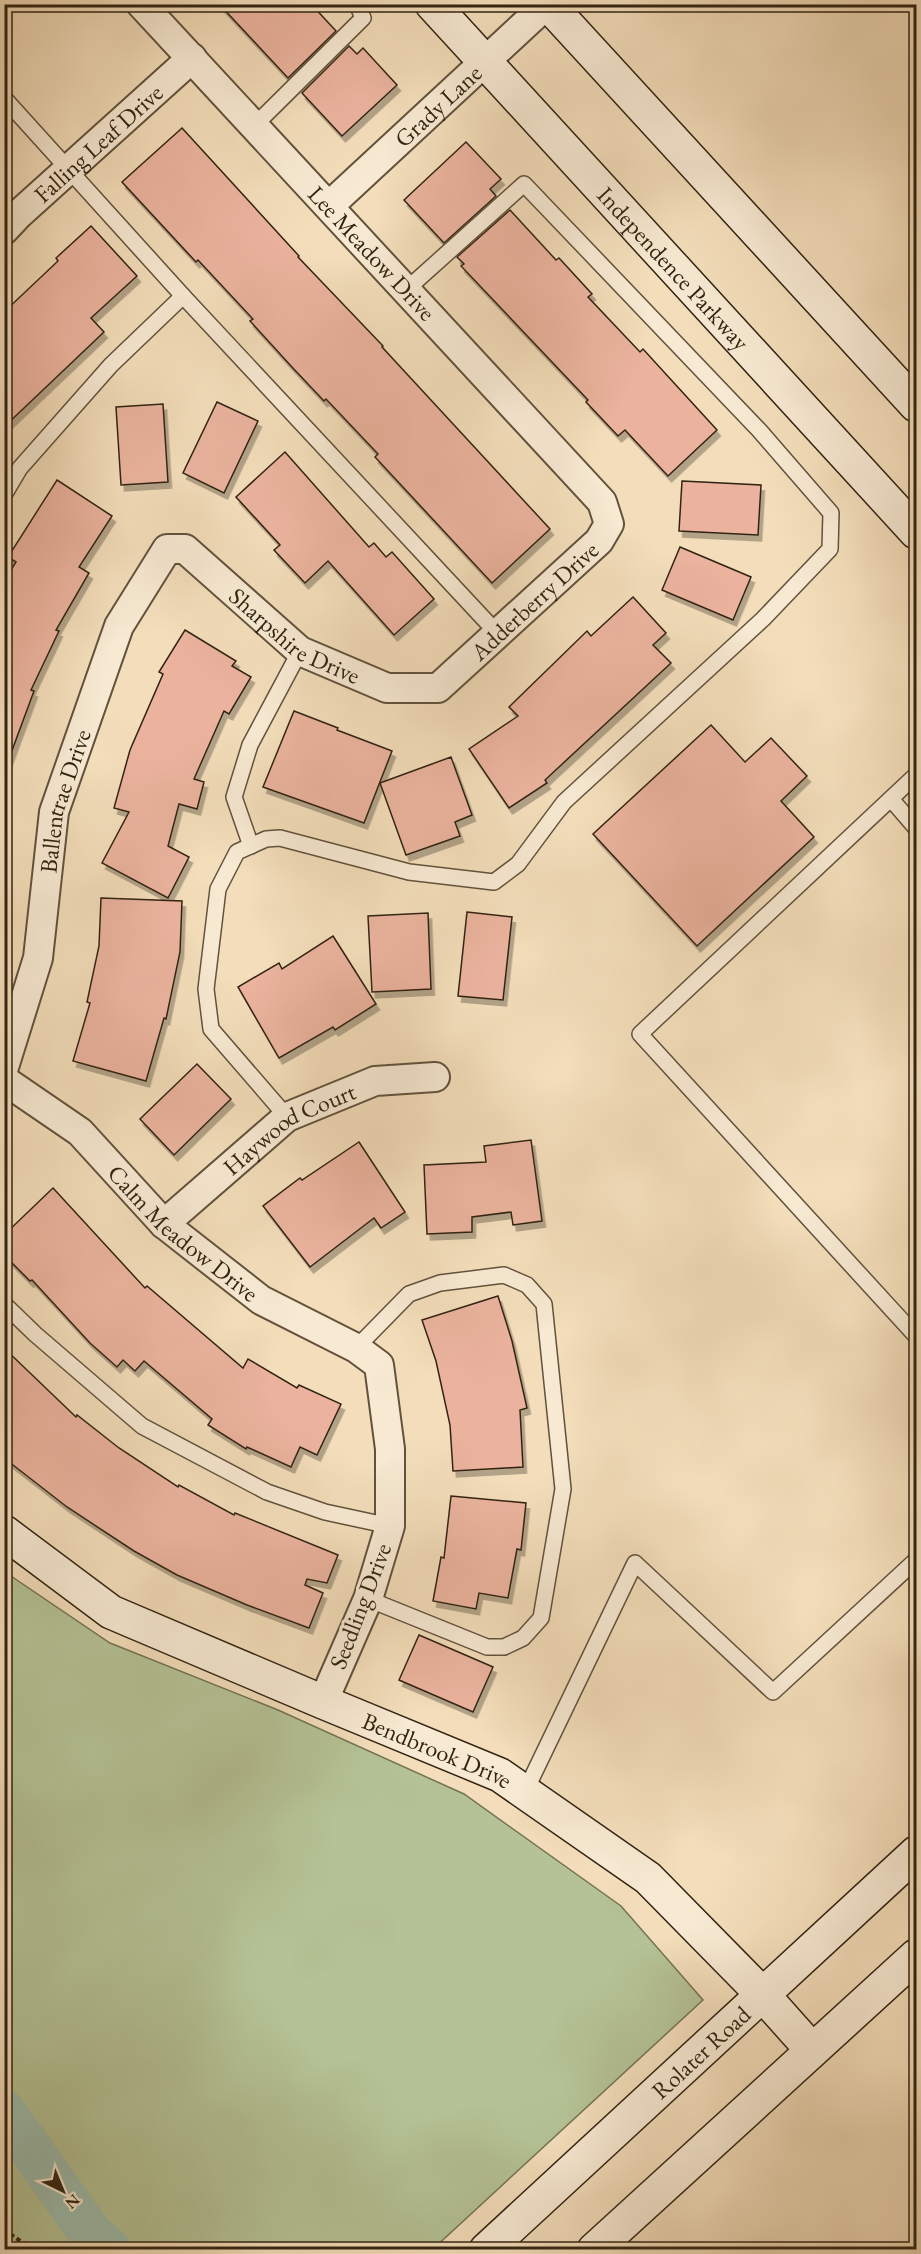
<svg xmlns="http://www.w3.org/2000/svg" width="921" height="2254" font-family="'EB Garamond',serif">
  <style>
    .green { fill: #b4c295; stroke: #737354; stroke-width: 1.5 }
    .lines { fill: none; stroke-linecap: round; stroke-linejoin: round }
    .river { stroke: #9cbcac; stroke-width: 44 }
    .building { fill: #ebb39e; stroke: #322412; stroke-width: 1.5; filter: url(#shadow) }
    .lane-casing { stroke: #62523c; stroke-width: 18 }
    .street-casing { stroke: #62523c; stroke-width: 32 }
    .secondary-casing { stroke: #322412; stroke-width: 36 }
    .path { stroke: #322412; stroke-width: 4; stroke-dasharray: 4.5 3; stroke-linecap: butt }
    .lane { stroke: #f7e9d2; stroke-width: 15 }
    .street { stroke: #f7e9d2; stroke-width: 28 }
    .secondary { stroke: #f7e9d2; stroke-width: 33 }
    .labels { text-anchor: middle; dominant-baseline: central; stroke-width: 6; stroke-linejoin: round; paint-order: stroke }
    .street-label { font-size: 24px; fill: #322412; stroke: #f7e9d2 }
  </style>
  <defs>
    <filter id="shadow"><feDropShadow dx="3.5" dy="6" stdDeviation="0" flood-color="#0004"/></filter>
  </defs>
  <rect width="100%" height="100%" fill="#f3ddba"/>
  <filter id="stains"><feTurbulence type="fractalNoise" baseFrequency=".00333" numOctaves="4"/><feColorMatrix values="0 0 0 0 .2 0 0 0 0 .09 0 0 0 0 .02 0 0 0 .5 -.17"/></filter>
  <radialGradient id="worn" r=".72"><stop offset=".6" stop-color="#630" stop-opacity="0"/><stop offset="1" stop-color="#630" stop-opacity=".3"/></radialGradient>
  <polygon class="green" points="5,1572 110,1643 278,1710 464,1794 621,1906 703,2000 433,2249 5,2249"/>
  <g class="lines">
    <polyline class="river" points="4,2112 91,2234 109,2250"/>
  </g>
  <g class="building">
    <polygon points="219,4 311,4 336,31 288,78"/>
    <polygon points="349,46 357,54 363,48 397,85 342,136 302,93"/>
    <polygon points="182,128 299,256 298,257 383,346 382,347 550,529 492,583 375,457 378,454 326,399 324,401 291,366 250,321 253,319 198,260 196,262 122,182"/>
    <polygon points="466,142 501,179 490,189 496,196 444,243 404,200"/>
    <polygon points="510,210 556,260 559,258 592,294 588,297 640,352 643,349 717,430 668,476 625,430 618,436 586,402 588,400 461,266 464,264 457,257"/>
    <polygon points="91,226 137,276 91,318 104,332 4,427 4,312 58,261 56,258"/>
    <polygon points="217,402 258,421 224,493 183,473"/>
    <polygon points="163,404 168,482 121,485 116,407"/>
    <polygon points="285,452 369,547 374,543 386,557 392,552 434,599 394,635 328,561 305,583 274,550 280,545 236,497"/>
    <polygon points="57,480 112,516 79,567 89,573 56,630 59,631 31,690 34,691 7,764 4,763 4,581 16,562 8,557"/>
    <polygon points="682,481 761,485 758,535 679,531"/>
    <polygon points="680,547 751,577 733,620 662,590"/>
    <polygon points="633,597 666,633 653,645 671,663 545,780 547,783 509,808 469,749 518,716 509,707 587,631 591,636"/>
    <polygon points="185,630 236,661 232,666 251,677 229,714 224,711 194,779 204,782 197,809 179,804 168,846 189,857 168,898 102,863 129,812 114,808 130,750 163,674 159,672"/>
    <polygon points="294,711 338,728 337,730 392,751 364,823 263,787"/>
    <polygon points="711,725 745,762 771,738 807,776 781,801 814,837 697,946 593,834"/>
    <polygon points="451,757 472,815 455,822 460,836 406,855 380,783"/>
    <polygon points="101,898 182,901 180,952 166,1019 164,1018 146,1081 73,1061 90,1003 87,1002 99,946"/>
    <polygon points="467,912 512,917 503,1000 458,996"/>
    <polygon points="428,913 431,989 372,992 368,916"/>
    <polygon points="333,936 376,1004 335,1030 333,1027 279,1058 238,987 279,963 282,969"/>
    <polygon points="197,1064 231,1099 174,1155 140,1119"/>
    <polygon points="531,1140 542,1221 513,1225 511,1212 472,1217 472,1232 427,1234 424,1165 486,1162 484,1146"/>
    <polygon points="359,1142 405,1212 381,1228 374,1218 310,1267 263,1206 300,1178 302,1180"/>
    <polygon points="53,1188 145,1288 147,1286 243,1368 248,1359 297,1388 299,1385 341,1404 317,1455 300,1447 291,1467 247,1447 246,1449 208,1425 212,1419 144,1361 135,1371 123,1360 117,1367 90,1343 32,1280 30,1281 4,1255 4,1235"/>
    <polygon points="498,1296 512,1341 527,1408 520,1410 523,1467 453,1471 450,1425 436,1361 422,1320"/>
    <polygon points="4,1348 76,1417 77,1415 119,1448 178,1487 179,1485 234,1515 235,1513 338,1555 327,1583 307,1579 305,1585 323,1593 309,1628 247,1605 177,1575 134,1551 67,1507 4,1458"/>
    <polygon points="451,1496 526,1503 521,1550 517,1549 508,1598 479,1593 476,1609 433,1601 441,1557 444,1558"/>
    <polygon points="419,1635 493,1667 473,1712 399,1680"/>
  </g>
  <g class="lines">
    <g class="lane-casing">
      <g id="lane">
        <polyline points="4,98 183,296 498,634"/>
        <polyline points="254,126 363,18 357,4"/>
        <polyline points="4,495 20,468 111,365 183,296"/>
        <polyline points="916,775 640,1034 916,1336"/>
        <polyline points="891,799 916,828"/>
        <polyline points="251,846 234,797 250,745 300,651"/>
        <polyline points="287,1117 211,1029 206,989 218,889 237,852 266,839 280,838 409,872 494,882 518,864 564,802 763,619 830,549 831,513 759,430 524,184 406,290"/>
        <polyline points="4,1304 35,1334 142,1426 267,1492 325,1512 390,1526"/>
        <polyline points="356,1348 409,1294 440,1283 504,1275 527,1285 544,1304 563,1489 541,1618 523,1638 504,1647 487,1647 368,1599"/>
        <polyline points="525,1792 635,1563 773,1692 916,1560"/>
      </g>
    </g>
    <g class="street-casing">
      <g id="street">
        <path id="s1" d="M329 206 547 4"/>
        <path id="s2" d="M4 230 19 214 192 58"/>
        <path id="s3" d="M4 1067 38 958 54 812 119 626 167 549H185L300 651 387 688H438L599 541 609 524 602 502 141 4"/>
        <path id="s4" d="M4 1080 80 1132 164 1224 261 1300 356 1348 379 1365 390 1449V1526L368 1599 323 1702"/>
        <path id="s5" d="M164 1224 287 1117 375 1081 435 1077"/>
      </g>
    </g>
    <g class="secondary-casing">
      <g id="secondary">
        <path id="s6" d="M432 4 916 532"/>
        <polyline points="548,4 916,405"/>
        <path id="s7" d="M4 1532 111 1612 323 1702 500 1775 648 1878 763 1995 812 2050"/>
        <path id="s8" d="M486 2250 916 1853"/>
        <polyline points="594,2250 916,1956"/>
      </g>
    </g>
    <polyline class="path" points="4,2230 34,2250"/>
    <use href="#lane" class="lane"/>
    <use href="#street" class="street"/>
    <use href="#secondary" class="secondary"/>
  </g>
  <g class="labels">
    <g class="street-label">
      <text stroke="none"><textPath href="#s1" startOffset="148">Grady Lane</textPath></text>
      <text stroke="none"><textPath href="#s2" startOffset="128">Falling Leaf Drive</textPath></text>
      <text transform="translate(372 253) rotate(47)">Lee Meadow Drive</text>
      <text stroke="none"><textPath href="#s6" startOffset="358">Independence Parkway</textPath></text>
      <text stroke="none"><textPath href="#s3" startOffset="996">Adderberry Drive</textPath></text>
      <text stroke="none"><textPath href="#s3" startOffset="708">Sharpshire Drive</textPath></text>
      <text stroke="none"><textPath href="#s3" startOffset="274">Ballentrae Drive</textPath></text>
      <text stroke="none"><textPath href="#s5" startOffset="159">Haywood Court</textPath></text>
      <text stroke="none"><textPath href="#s4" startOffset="237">Calm Meadow Drive</textPath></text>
      <text transform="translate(360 1606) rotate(-69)">Seedling Drive</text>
      <text stroke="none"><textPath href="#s7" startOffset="488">Bendbrook Drive</textPath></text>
      <text stroke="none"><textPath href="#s8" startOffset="292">Rolater Road</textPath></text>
    </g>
  </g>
  <rect width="921" height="2254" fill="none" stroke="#f3ddba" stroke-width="24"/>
  <rect x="6" y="6" width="909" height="2242" fill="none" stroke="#322412" stroke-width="3"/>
  <rect x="12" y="12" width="897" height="2230" fill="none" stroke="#322412" stroke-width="1.5"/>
  <g transform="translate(63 2191) rotate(137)" stroke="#f7e9d2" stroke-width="4.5" paint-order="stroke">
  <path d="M0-4.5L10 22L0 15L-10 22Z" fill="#322412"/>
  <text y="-9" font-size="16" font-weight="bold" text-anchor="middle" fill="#322412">N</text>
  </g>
  <rect width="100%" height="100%" filter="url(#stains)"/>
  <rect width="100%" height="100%" fill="url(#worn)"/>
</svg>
